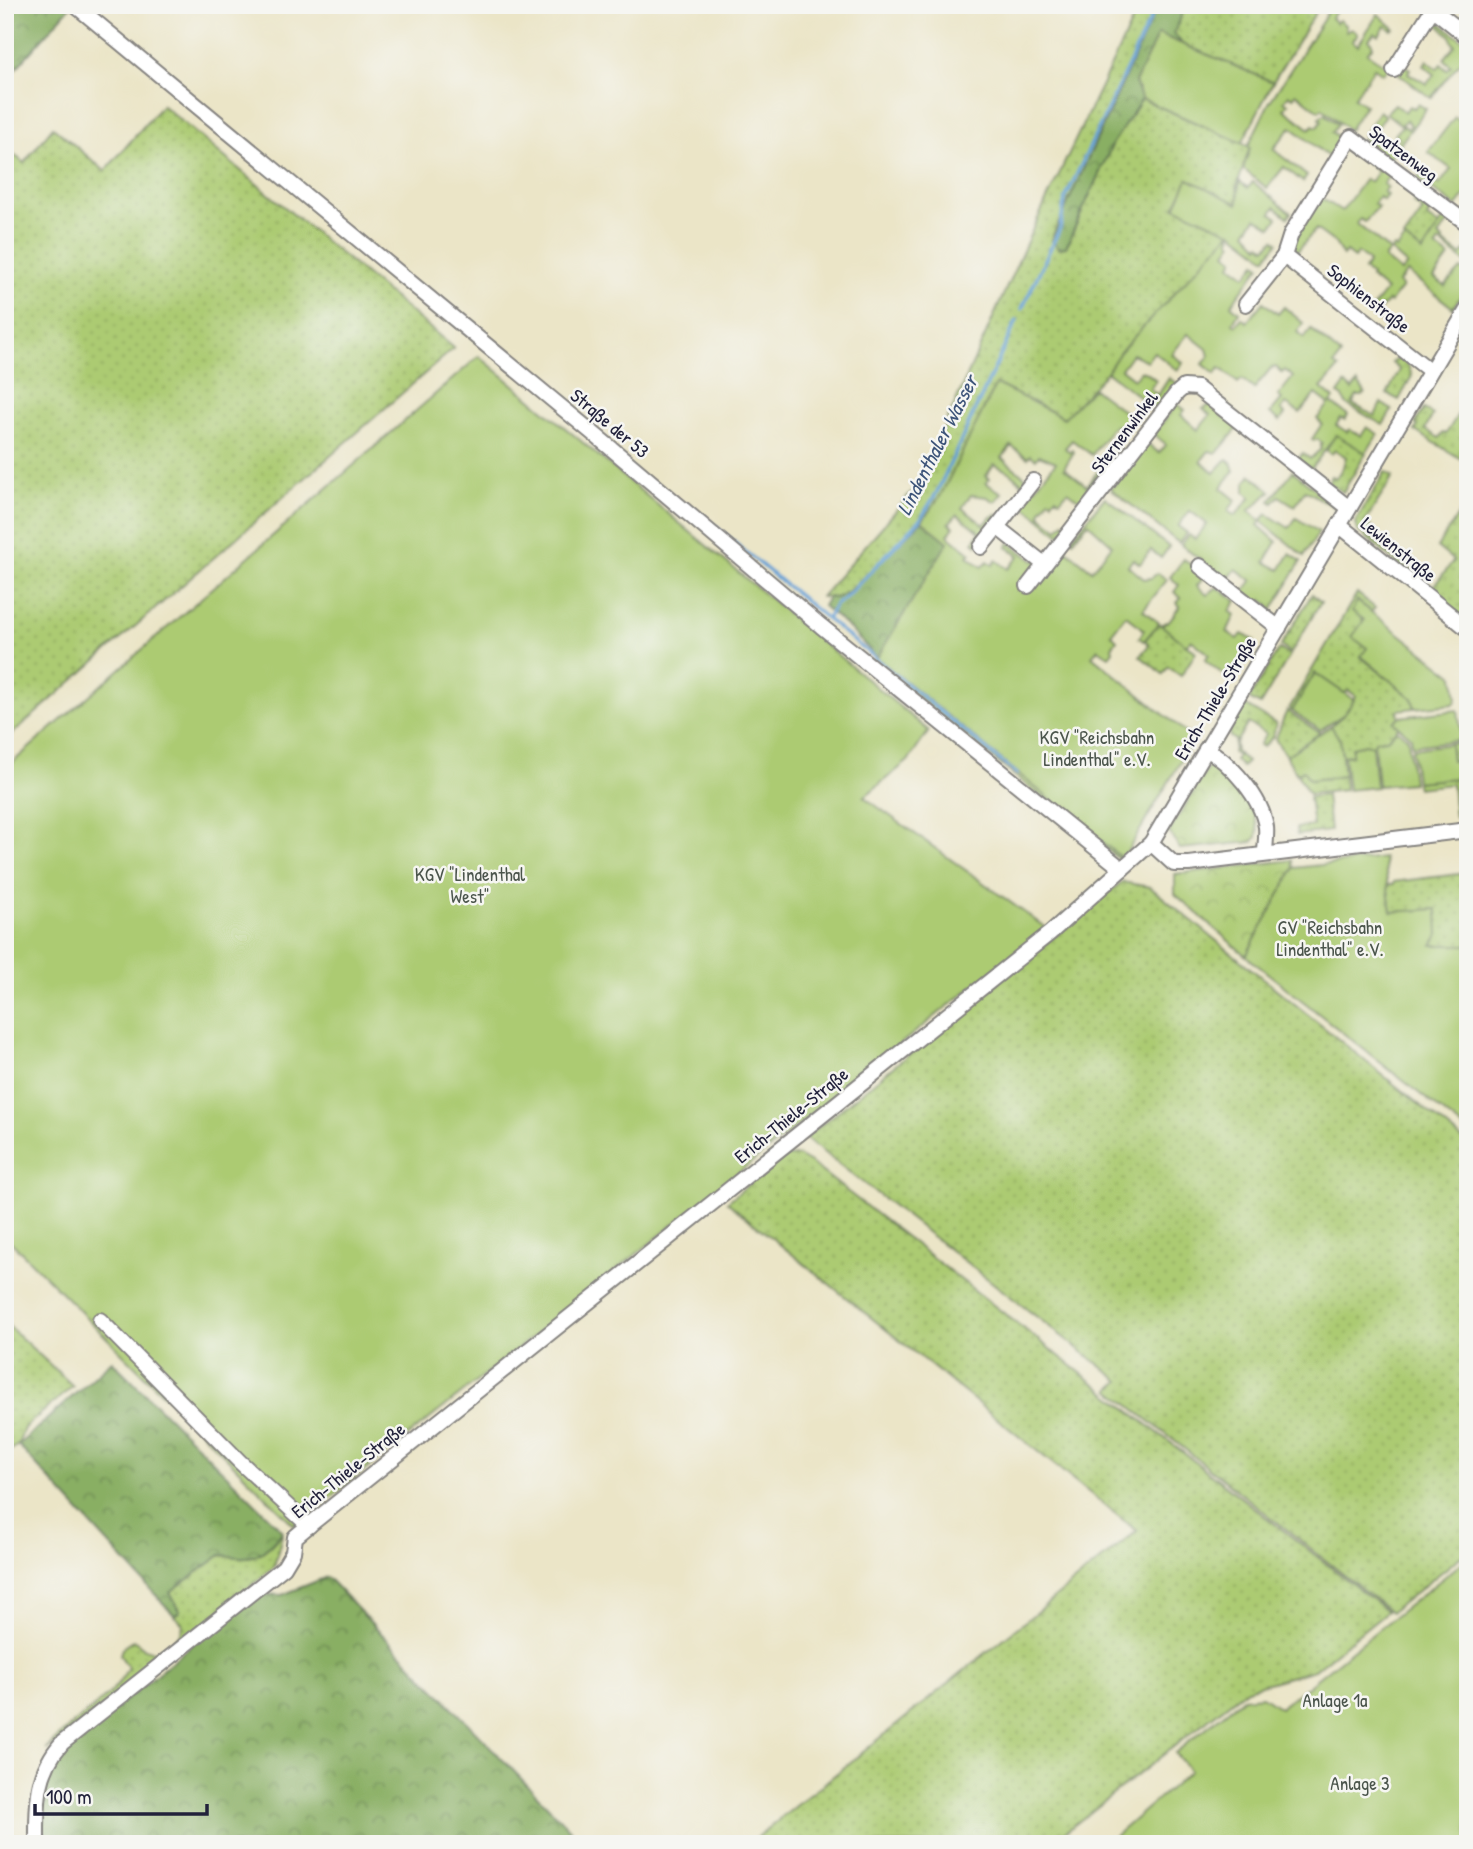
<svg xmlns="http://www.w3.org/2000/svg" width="1473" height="1849" font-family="'Patrick Hand',sans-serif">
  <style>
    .grass { fill: url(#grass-dots); stroke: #677656; stroke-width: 2 }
    .forest { fill: url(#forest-crowns); stroke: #566850; stroke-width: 2 }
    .park { fill: url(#park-crowns); stroke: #677656; stroke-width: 2 }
    .garden { fill: #accb72; stroke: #677656; stroke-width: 2 }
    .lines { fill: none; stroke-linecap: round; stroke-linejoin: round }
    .stream { stroke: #65a0d5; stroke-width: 3.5 }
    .minor-casing { stroke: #868481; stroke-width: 18 }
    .minor { stroke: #fff; stroke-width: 14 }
    .labels { text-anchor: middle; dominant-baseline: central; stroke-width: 5; stroke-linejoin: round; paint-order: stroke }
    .street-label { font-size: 19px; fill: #22223b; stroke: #f6f6f2 }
    .park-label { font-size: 19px; fill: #4b554c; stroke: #f6f6f2 }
    .water-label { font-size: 21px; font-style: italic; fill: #3d5479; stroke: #f6f6f2 }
  </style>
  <defs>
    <pattern id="grass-dots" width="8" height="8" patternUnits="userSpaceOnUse" patternTransform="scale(1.75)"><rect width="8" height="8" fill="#accb72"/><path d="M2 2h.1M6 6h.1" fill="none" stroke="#94ae64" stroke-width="1.8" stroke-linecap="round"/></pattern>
    <pattern id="forest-crowns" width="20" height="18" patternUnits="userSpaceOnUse" patternTransform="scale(1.75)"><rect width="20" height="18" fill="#89af64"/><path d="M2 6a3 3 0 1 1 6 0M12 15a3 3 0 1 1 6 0" fill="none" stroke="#708e54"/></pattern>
    <pattern id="park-crowns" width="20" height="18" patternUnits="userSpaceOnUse" patternTransform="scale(1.75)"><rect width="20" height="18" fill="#accb72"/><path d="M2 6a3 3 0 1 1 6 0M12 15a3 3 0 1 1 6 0" fill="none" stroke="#94ae64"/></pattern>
  </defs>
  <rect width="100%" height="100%" fill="#f6f6f2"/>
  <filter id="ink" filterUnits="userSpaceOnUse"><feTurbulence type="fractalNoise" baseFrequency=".0143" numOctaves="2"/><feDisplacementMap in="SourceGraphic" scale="14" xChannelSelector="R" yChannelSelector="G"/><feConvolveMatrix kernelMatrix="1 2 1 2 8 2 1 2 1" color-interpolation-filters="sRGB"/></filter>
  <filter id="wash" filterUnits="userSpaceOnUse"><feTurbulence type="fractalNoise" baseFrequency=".00686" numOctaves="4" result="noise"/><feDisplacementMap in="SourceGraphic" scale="28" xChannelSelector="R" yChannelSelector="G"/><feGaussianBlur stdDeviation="1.57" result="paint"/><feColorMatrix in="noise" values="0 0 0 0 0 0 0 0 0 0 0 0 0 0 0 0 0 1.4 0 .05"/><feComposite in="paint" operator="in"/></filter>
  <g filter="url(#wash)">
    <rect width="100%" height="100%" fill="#ebe5c7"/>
    <g class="grass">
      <polygon points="1140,5 1158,5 1051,240 1066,247 1113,143 1142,99 1250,147 1237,186 1239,205 1176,207 1232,232 1120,352 1107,372 1065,418 996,384 941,495 922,521 848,592 836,598 821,597 919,484 1030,235"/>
      <polygon points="1186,5 1320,5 1273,82 1182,44 1174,33"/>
      <polygon points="162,105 454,348 5,740 5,147 24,163 53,127 105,171"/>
      <polygon points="1408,185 1434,204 1427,218 1439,226 1422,253 1404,238 1423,211 1413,203 1418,197 1405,187"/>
      <polygon points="1399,358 1408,365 1412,376 1399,400 1387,394 1400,370 1392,363"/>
      <polygon points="1468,398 1468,463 1415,431 1418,426 1415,424 1424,409 1433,415 1425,429 1439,438 1443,433 1446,434"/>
      <polygon points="1336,434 1366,453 1343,492 1328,483 1331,476 1336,478 1343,467 1346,457 1335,450 1332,454 1326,450"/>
      <polygon points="1385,472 1393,477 1365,522 1373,529 1368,535 1433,587 1454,561 1437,547 1468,500 1468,622 1357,530 1356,521"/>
      <polygon points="1357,593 1375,608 1371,612 1358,601 1364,620 1367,649 1361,657 1412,698 1415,708 1398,710 1399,717 1394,722 1399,727 1387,739 1377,740 1372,746 1366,744 1352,748 1352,755 1342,756 1340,740 1331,726 1344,714 1356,696 1349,691 1344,693 1315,673 1292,711 1289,709"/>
      <polygon points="1312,594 1321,602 1291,653 1281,646"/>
      <polygon points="1159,623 1196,652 1181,676 1168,667 1163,674 1140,656 1149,645 1145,640"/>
      <polygon points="1279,649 1290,655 1260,705 1249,699"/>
      <polygon points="877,658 1123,859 1117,858 872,661"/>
      <polygon points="1245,705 1276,724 1273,737 1263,747 1259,745 1266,734 1248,723 1235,744 1236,752 1247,762 1242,767 1235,760 1237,756 1233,753 1235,740 1230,737 1229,732"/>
      <path d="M1287 711 1320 733 1286 756 1275 739C1280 730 1282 720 1287 711Z"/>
      <polygon points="1468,742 1468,816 1455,817 1452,784 1417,788 1416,782 1466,776 1452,761 1450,744"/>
      <polygon points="1303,769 1310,780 1344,776 1345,790 1309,794 1297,774"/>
      <polygon points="1326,795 1330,831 1297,835 1296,828 1313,826 1309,797"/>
      <polygon points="1468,873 1468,945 1431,945 1437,909 1391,912 1387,885 1394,884 1394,882"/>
      <polygon points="1122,882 1150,887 1468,1144 1468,1551 1391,1612 1110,1390 1120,1381 805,1138"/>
      <polygon points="798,1156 812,1164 1387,1611 1314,1670 1247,1689 1050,1844 749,1844 1137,1531 727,1202 783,1157"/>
      <polygon points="5,1323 73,1386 24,1428 18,1445 5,1454"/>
      <path d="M283 1531 274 1567 56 1744 46 1750C68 1722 114 1700 128 1667L120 1655 122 1648 134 1640 145 1649 154 1652C166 1645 182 1639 183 1624L175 1616 180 1610 170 1592 221 1555C254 1560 262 1557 283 1531Z"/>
    </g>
    <g class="forest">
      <polygon points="5,5 71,6 5,81"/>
      <polygon points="1158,5 1186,5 1174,33 1182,44 1158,34 1135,83 1142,99 1113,143 1066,247 1059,248 1051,240"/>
      <polygon points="922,521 949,541 877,658 851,630 823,606 828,597 836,598 848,592"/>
      <path d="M112 1361 283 1531C261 1558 255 1560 221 1555L170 1592 180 1611 175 1616 18 1445Z"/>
      <path d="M327 1577 584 1844H43C44 1805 39 1787 62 1754L196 1641 261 1594 282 1595Z"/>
    </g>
    <g class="park">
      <path d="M1211 763C1235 769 1261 813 1257 837L1252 842 1180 849 1169 832Z"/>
      <polygon points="1292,860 1294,868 1246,956 1175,894 1175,874"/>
    </g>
    <g class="garden">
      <polygon points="1330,5 1341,5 1331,18 1336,23 1339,20 1345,25 1346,31 1351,28 1358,34 1352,41 1358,45 1378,14 1394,28 1392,30 1385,26 1379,35 1374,33 1369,39 1373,46 1367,53 1388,67 1383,74 1374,68 1354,98 1365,105 1349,130 1322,108 1319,111 1296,93 1293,98 1289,95 1284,101 1288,104 1284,109 1310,129 1313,125 1317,127 1322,121 1319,118 1325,114 1338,124 1332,132 1340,138 1344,138 1331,159 1291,127 1273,149 1307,176 1303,182 1284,167 1267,188 1243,169 1250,148 1248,146 1269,103 1323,20"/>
      <polygon points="1438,21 1468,44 1468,52 1431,98 1398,73 1403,65 1410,69 1408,73 1427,84 1434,74 1424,65 1427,60 1437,69 1441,64 1447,70 1451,66 1444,59 1455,45 1452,42 1451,36 1438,25 1433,26"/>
      <polygon points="1158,34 1273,82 1242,143 1142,99 1135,83"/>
      <polygon points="1395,104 1405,112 1409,106 1414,108 1418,104 1426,109 1389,159 1364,140 1363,136 1379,111 1385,116 1372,133 1379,139 1379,142 1391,149 1399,138 1395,135 1403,125 1408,129 1411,125 1406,120 1401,125 1386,113"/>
      <polygon points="1455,117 1465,126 1468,124 1468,192 1456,207 1417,178 1422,173 1439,185 1451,169 1428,152"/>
      <polygon points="1367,153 1389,171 1389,176 1383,184 1387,187 1383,192 1387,195 1383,200 1379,197 1374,204 1378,207 1365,222 1360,219 1357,224 1390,251 1384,258 1401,272 1407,265 1391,251 1394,247 1397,249 1405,239 1423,252 1446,215 1452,218 1438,236 1443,240 1442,242 1461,255 1465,251 1468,253 1468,264 1439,242 1436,247 1449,257 1434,278 1445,286 1461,269 1468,274 1468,284 1453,308 1407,272 1398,283 1402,287 1390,303 1388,301 1377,312 1383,319 1381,322 1369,312 1386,290 1370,277 1371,275 1364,270 1369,262 1358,253 1354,258 1346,252 1343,256 1335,243 1316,229 1295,254 1293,242 1321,198 1342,211 1365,179 1370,182 1377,172 1366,161"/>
      <polygon points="1188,179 1238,204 1239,181 1248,188 1253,182 1291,213 1288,217 1275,207 1271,213 1278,218 1271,227 1256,218 1246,232 1259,246 1261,244 1266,248 1274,239 1278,242 1266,258 1232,232 1230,241 1233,243 1226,253 1234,259 1231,265 1246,276 1256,263 1260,266 1231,305 1239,312 1233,323 1236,325 1242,318 1247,322 1263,302 1278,314 1284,307 1303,323 1297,332 1304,338 1311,329 1341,355 1334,365 1339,368 1321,388 1334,399 1331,403 1348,415 1345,420 1341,418 1336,425 1347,432 1349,429 1361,436 1367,427 1378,434 1366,453 1336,435 1311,469 1298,459 1303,453 1310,459 1321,449 1320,447 1322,443 1317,439 1314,441 1312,439 1322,424 1317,419 1329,404 1316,394 1300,413 1286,404 1281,410 1285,414 1280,421 1270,413 1282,399 1278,396 1293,377 1285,370 1282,373 1276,367 1271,368 1254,389 1242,379 1238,383 1220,368 1215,374 1203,364 1209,356 1207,349 1188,334 1172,354 1183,363 1177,370 1154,352 1147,361 1132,354 1121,369 1134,379 1140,371 1147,373 1156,380 1150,389 1158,395 1169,378 1177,384 1157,410 1107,372 1120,352 1231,232 1175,207"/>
      <polygon points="479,356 929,731 908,761 864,797 1046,928 295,1526 5,1236 5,769"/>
      <polygon points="1358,383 1365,393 1362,396 1357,396 1352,404 1375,416 1381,403 1392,410 1383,425 1346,404 1343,397 1338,394 1345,384 1352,390"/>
      <polygon points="996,384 1064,418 1093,388 1134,419 1124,432 1116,425 1112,428 1092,455 1072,440 1065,448 1070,453 1072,450 1074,452 1064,468 1087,486 1098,471 1103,481 1094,492 1090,489 1084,496 1088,500 1085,504 1068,491 1060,500 1056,497 1052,501 1049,499 1040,512 1041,516 1058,529 1064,522 1068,526 1060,535 1022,504 1056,462 1039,455 1036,459 1030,455 1028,458 1011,446 1002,458 1029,480 1025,485 1009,472 994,464 986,476 989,479 986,483 1002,493 995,502 987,497 971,495 962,508 984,525 991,517 997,514 999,517 977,545 973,542 980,532 957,514 949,523 954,527 948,535 971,553 968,556 982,567 988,561 993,565 996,560 1008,569 1019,556 1007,547 1010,543 1034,561 1064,548 1092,570 1112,545 1088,523 1073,541 1071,539 1105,497 1169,547 1161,558 1151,550 1140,564 1133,559 1128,566 1144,579 1151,578 1158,573 1167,580 1143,610 1159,623 1144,641 1139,638 1144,630 1126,615 1111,634 1117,640 1112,647 1113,651 1109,656 1098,649 1092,656 1194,739 1123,859 877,658 948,542 922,521 941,495"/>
      <polygon points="1177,404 1185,410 1181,415 1198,430 1210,415 1203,409 1210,405 1238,428 1217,453 1209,451 1201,461 1214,473 1227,459 1231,462 1234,471 1221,488 1236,500 1228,511 1235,516 1251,497 1245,492 1245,483 1251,475 1271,491 1249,511 1261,521 1267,514 1289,528 1296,518 1319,532 1304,556 1261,521 1258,525 1277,542 1265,562 1280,570 1290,554 1301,561 1270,614 1266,611 1270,606 1263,600 1258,605 1243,593 1252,581 1236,569 1227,580 1181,545 1189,535 1195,539 1207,524 1190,511 1178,526 1187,533 1179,543 1111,489 1147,443 1159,453 1166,445 1154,434"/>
      <polygon points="1293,471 1332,503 1334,507 1305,490 1295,506 1279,496 1273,503 1270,501"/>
      <polygon points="1184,559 1205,576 1197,586 1207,595 1217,587 1237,601 1230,611 1235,615 1227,632 1238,639 1242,634 1254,640 1230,680 1205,660 1209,654 1191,640 1186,645 1161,625 1169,621 1180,606 1177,603 1181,598 1174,592 1179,585 1170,577"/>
      <polygon points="1357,601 1454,676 1457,699 1454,704 1415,708 1412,698 1361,656 1367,648 1352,637 1364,620 1352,611"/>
      <polygon points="1315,673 1354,700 1344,714 1320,730 1292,711"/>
      <polygon points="1458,710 1462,740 1412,746 1411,737 1393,722 1399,717"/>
      <polygon points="1331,726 1340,740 1344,776 1310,780 1303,770 1297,774 1286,756"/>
      <polygon points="1397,730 1408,738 1413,783 1378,786 1374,744 1376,740 1387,739"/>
      <polygon points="1366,744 1372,746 1376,787 1348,790 1344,756 1352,755 1352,747"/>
      <polygon points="1450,744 1452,761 1464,759 1467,777 1416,782 1412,749"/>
      <polygon points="1384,858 1391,912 1437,909 1438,935 1432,945 1468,945 1468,1132 1246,956 1294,868"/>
      <polygon points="1468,1558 1468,1844 1106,1844 1190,1771 1175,1753 1243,1698 1262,1696 1280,1708"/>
    </g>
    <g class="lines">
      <g class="stream">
        <polyline points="1022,309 1060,228 1065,199 1157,5"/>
        <polyline points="701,515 827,619 835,605 844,599 920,520 937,492 1017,320"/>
        <polyline points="827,619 1017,774"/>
      </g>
    </g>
  </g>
  <g filter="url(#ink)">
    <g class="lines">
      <g class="minor-casing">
        <g id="minor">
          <polyline points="75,5 612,449 821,626 1122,869"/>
          <polyline points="1428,5 1468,37"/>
          <polyline points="1394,70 1435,5"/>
          <polyline points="1284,256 1429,370"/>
          <polyline points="1246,304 1284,256 1291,234 1351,137 1468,224"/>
          <polyline points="1033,481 997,527 1044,564"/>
          <polyline points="1339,525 1468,629"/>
          <polyline points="981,547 997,527"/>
          <polyline points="1200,566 1279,628"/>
          <polyline points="1028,586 1177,393 1184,387 1197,388 1349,508"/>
          <path d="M1206 749C1230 762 1262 798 1266 827 1267 835 1265 846 1265 854"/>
          <polyline points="1151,843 1174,864 1189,864 1468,830"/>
          <polyline points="100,1320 240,1462 309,1526"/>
          <path d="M37 1844C37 1806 35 1773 62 1743L284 1567 293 1552 295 1537 307 1527 1050 933 1151 843 1468 308"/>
        </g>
      </g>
      <use href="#minor" class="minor"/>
    </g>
  </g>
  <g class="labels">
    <g class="street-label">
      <text transform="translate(1404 153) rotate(37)">Spatzenweg</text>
      <text transform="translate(1369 298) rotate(38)">Sophienstraße</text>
      <text transform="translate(610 423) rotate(40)">Straße der 53</text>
      <text transform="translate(1124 432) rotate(-53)">Sternenwinkel</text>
      <text transform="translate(1399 549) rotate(39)">Lewienstraße</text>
      <text transform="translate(1215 698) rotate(-59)">Erich-Thiele-Straße</text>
      <text transform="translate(791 1115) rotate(-39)">Erich-Thiele-Straße</text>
      <text transform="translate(348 1470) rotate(-39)">Erich-Thiele-Straße</text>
    </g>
    <g class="park-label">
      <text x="1097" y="737">KGV "Reichsbahn<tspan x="1097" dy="22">Lindenthal" e.V.</tspan></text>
      <text x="470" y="874">KGV "Lindenthal<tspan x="470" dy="22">West"</tspan></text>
      <text x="1330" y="927">GV "Reichsbahn<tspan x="1330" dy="22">Lindenthal" e.V.</tspan></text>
      <text x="1335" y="1700">Anlage 1a</text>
      <text x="1360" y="1783">Anlage 3</text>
    </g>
    <g class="water-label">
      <text transform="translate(937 445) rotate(-63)">Lindenthaler Wasser</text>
    </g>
  </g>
  <rect width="1473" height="1849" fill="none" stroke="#f6f6f2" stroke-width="28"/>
  <path d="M35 1804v10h172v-10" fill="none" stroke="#22223b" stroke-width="3.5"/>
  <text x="46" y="1804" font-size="21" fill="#22223b" stroke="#f6f6f2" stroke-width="5" paint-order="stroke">100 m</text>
</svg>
